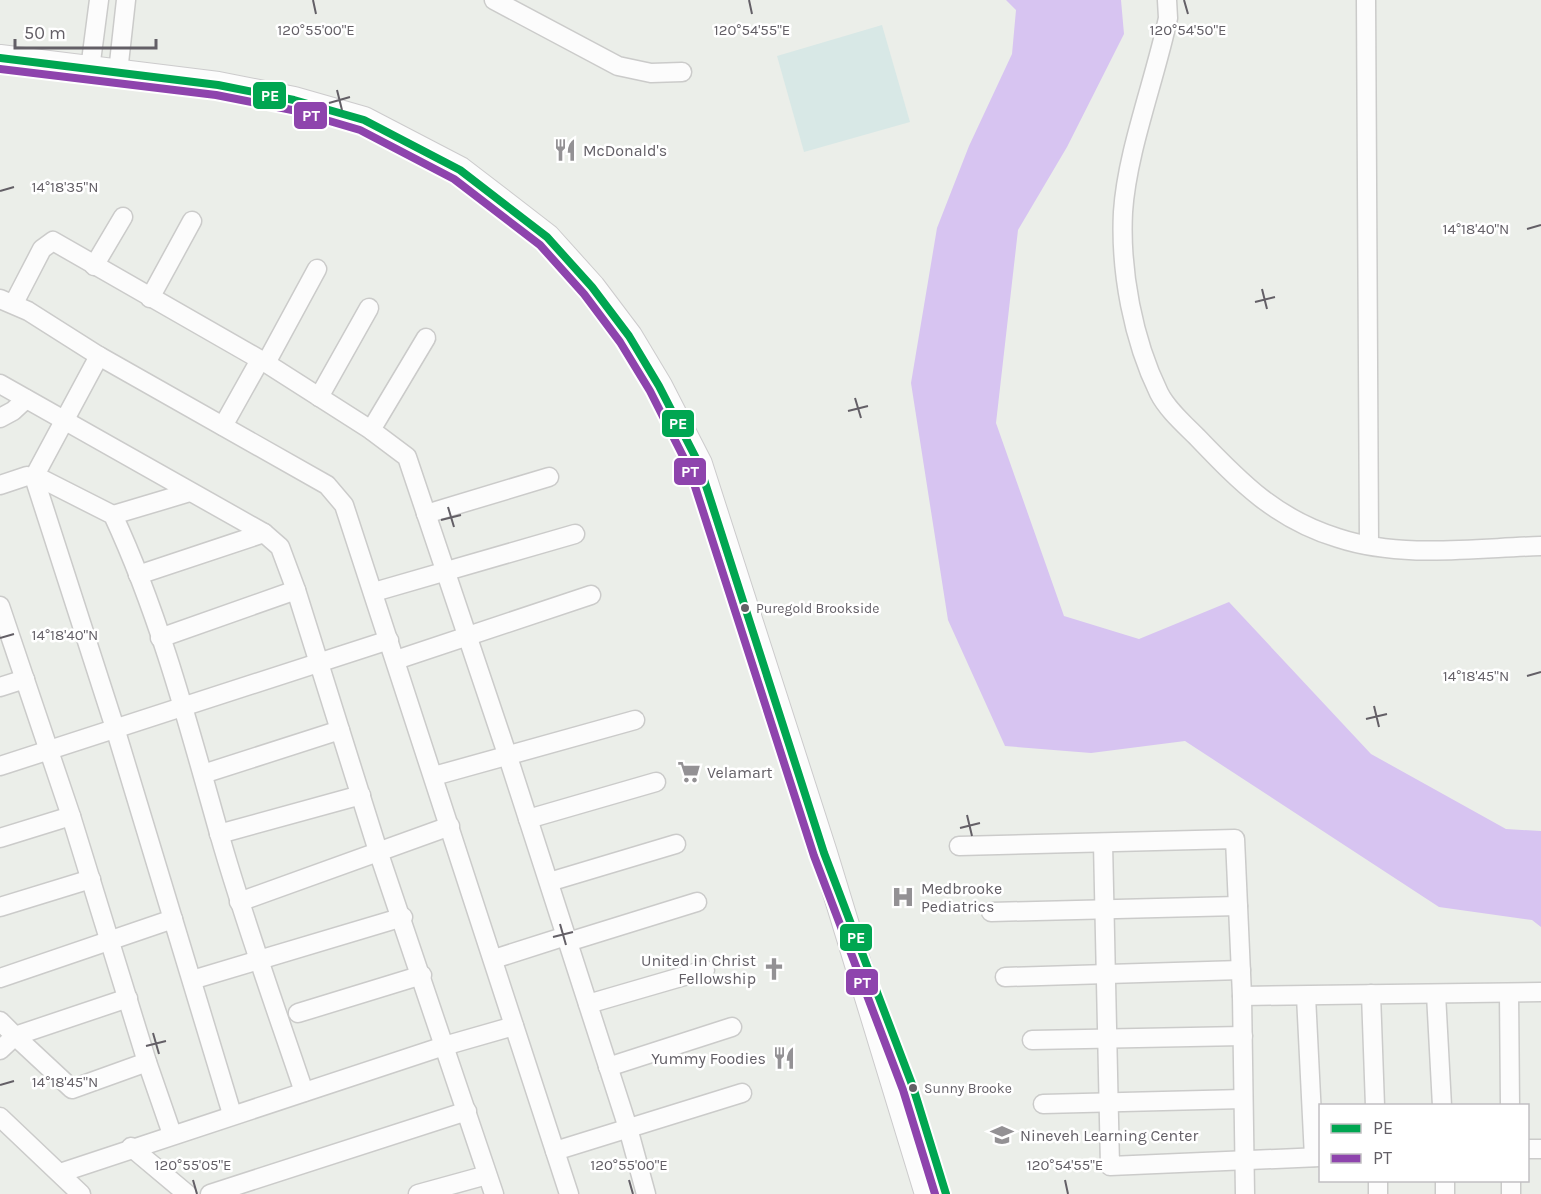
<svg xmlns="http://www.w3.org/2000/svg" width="1541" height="1194" font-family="Karla,sans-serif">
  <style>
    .pitch { fill: #d8e8e6 }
    .water { fill: #d7c4f1 }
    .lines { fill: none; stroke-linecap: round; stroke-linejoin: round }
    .minor-casing { stroke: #cbcbca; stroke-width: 21 }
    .secondary-casing { stroke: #cccbcc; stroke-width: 28 }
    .minor { stroke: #fcfcfc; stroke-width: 18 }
    .secondary { stroke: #fcfcfc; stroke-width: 26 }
    .bus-1-casing { stroke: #fff; stroke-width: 12 }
    .bus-2-casing { stroke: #fff; stroke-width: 12 }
    .bus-1 { stroke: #00a651; stroke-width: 8 }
    .bus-2 { stroke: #8e44ad; stroke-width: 8 }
    .ticks { fill: none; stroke: #635f66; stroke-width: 2 }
    .bus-dot { fill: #635f66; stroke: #fff; stroke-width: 2 }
    .labels { text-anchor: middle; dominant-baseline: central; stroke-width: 5; stroke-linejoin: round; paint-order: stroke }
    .bus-label { font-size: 14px; fill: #635f66; stroke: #fff; text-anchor: start }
    .poi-label { font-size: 16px; fill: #635f66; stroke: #fff; text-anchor: start }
    .ticks-label { font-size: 15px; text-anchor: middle; fill: #635f66; stroke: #fff; stroke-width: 5; stroke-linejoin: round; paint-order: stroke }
    .line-badge { stroke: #fff; stroke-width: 2 }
    .badge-label { font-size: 16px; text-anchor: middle; font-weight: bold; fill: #fff }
  </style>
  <rect width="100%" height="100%" fill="#ebeee9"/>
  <polygon class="pitch" points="882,25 910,122 804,152 777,56"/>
  <polygon class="water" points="1006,0 1121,0 1124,34 1067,147 1018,230 996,423 1064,616 1139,639 1229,602 1371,754 1506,829 1541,831 1541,927 1532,920 1439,907 1185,741 1091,753 1005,746 948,620 911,383 937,228 969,146 1012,54 1016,10"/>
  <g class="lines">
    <g class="minor-casing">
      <g id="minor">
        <polyline points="494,0 618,66 651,73 682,72"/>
        <path d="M1167 0 1168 18C1155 80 1127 151 1123 212 1120 271 1133 340 1159 393 1167 409 1184 424 1197 437 1241 483 1276 519 1338 538 1402 559 1475 548 1541 546"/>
        <polyline points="1366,0 1369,545"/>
        <polyline points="90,69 99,0"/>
        <polyline points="118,72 126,0"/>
        <polyline points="94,266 123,217"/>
        <polyline points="150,298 192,221"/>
        <polyline points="0,299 28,311 99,356 327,485 344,505 569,1194"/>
        <polyline points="14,303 42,249 53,241 266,363 371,430 407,457 508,757 628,1128 646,1194"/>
        <polyline points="99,356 34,477 115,728 232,1114"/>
        <polyline points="266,363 317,269"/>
        <polyline points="0,384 264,533 280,547 296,590 378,851 494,1194"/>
        <polyline points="319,397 369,308"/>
        <polyline points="0,418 13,411 26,399"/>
        <polyline points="223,426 260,360"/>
        <polyline points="371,430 426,338"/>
        <path d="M0 485 27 476 42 479 113 515C160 616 189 727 219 833 244 921 275 1006 304 1092"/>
        <polyline points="426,514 549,477"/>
        <polyline points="113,515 190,492"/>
        <polyline points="138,575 264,533"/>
        <polyline points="374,592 575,534"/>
        <polyline points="0,606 71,816 147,1062 172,1134"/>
        <polyline points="160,638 296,590"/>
        <polyline points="396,660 591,595"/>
        <polyline points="0,687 25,679"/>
        <polyline points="0,766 389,640"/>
        <polyline points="203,774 340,730"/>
        <polyline points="434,776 635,720"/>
        <polyline points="528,819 656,782"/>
        <polyline points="219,834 361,795"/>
        <polyline points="0,838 71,816"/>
        <polyline points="1103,843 1110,1166 1320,1157"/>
        <polyline points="959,846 1235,839 1242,996 1245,1194"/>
        <polyline points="549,882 676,844"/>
        <polyline points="239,902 450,826"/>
        <polyline points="0,907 91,879"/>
        <polyline points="991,912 1238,906"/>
        <polyline points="568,942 697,902"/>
        <polyline points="494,959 566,936"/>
        <polyline points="1005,977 1241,970"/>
        <polyline points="0,978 173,919"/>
        <polyline points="192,980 403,917"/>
        <polyline points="1509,993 1510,1106"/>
        <polyline points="1371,994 1375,1106"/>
        <polyline points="1436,994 1442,1106"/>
        <polyline points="1242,996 1541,992"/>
        <polyline points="1306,996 1314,1157"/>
        <polyline points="128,998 15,1036 72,1089 147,1062"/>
        <polyline points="588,1004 705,970"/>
        <polyline points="298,1013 422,975"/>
        <polyline points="0,1021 15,1036 0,1050"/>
        <polyline points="1032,1040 1243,1036"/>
        <polyline points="608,1067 732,1027"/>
        <polyline points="1043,1104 1243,1099"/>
        <polyline points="0,1117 81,1194"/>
        <polyline points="131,1147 187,1194"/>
        <polyline points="1528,1149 1541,1149"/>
        <polyline points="555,1151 742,1093"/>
        <polyline points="60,1173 444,1046 514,1026"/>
        <polyline points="1378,1180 1378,1194"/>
        <polyline points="1445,1180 1445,1194"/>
        <polyline points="210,1194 467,1111"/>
        <polyline points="418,1194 487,1175"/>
        <polyline points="1511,1194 1511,1180"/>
      </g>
    </g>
    <g class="secondary-casing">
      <polyline id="secondary" points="0,58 218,85 294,100 364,120 460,170 547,237 592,287 629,336 659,386 699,464 824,853 928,1194"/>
    </g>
    <use href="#minor" class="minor"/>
    <use href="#secondary" class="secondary"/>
    <g class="bus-1-casing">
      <polyline id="bus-1" points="0,58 218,85 294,100 364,120 460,170 547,237 592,287 629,336 659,386 699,464 824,853 913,1087 946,1194"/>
    </g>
    <g class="bus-2-casing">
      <polyline id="bus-2" points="0,69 216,95 292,110 360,130 454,179 540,245 584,294 620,342 650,391 689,468 814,856 903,1090 935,1194"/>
    </g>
    <use href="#bus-1" class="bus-1"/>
    <use href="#bus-2" class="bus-2"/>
  </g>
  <path class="ticks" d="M313 0 316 14M749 0 752 14M1184 0 1188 14M337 90 342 110M329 103 350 97M0 191 14 187M1527 229 1541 225M1262 289 1267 309M1255 302 1275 297M855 398 861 418M848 411 868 406M448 507 454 527M441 520 461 515M0 638 14 634M1527 676 1541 672M1374 706 1379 727M1366 719 1387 714M967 815 972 836M960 828 980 823M560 924 566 945M553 937 573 932M153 1033 159 1054M146 1046 166 1041M0 1085 14 1081M193 1180 197 1194M629 1180 633 1194M1065 1180 1068 1194"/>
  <defs>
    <g id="restaurant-bare" transform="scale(1.8)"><path d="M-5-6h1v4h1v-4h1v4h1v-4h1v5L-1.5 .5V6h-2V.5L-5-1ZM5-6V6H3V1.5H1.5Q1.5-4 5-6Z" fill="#939194" stroke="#fff" stroke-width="2.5" paint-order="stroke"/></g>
    <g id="supermarket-bare" transform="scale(1.8)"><path d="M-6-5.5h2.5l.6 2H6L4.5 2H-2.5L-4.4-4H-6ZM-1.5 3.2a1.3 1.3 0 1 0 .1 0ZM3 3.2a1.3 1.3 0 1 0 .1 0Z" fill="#939194" stroke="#fff" stroke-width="2.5" paint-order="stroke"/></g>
    <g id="hospital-bare" transform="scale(1.8)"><path d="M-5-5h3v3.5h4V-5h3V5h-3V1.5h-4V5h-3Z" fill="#939194" stroke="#fff" stroke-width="2.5" paint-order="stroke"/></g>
    <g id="church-bare" transform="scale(1.8)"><path d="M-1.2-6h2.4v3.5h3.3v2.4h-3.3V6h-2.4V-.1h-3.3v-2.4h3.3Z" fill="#939194" stroke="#fff" stroke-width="2.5" paint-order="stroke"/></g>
    <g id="school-bare" transform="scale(1.8)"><path d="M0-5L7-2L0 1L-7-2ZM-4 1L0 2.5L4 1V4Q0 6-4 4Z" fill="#939194" stroke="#fff" stroke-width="2.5" paint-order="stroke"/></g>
  </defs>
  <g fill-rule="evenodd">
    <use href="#restaurant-bare" x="565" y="150"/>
    <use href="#supermarket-bare" x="689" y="772"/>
    <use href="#hospital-bare" x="903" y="897"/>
    <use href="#church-bare" x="774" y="969"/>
    <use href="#restaurant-bare" x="784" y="1058"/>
    <use href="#school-bare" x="1002" y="1135"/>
  </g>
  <g class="bus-dot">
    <circle cx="745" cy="608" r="5"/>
    <circle cx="913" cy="1088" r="5"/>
  </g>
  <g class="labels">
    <g class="bus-label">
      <text x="756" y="608">Puregold Brookside</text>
      <text x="924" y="1088">Sunny Brooke</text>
    </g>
    <g class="poi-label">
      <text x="583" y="150">McDonald's</text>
      <text x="707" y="772">Velamart</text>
      <text x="921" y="888">Medbrooke<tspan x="921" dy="18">Pediatrics</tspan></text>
      <text x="756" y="960" text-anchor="end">United in Christ<tspan x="756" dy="18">Fellowship</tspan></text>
      <text x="766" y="1058" text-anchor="end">Yummy Foodies</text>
      <text x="1020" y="1135">Nineveh Learning Center</text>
    </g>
  </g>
  <g class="ticks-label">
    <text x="316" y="35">120°55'00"E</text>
    <text x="752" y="35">120°54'55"E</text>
    <text x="1188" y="35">120°54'50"E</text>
    <text x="65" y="192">14°18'35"N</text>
    <text x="1476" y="234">14°18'40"N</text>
    <text x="65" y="640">14°18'40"N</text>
    <text x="1476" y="681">14°18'45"N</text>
    <text x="65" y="1087">14°18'45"N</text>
    <text x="193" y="1170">120°55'05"E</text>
    <text x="629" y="1170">120°55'00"E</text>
    <text x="1065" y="1170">120°54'55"E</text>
  </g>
  <g class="line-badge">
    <rect x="252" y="81" width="35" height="29" rx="6" fill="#00a651"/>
    <rect x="293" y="101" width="35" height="29" rx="6" fill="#8e44ad"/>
    <rect x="661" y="409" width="34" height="29" rx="6" fill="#00a651"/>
    <rect x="673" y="457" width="34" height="29" rx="6" fill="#8e44ad"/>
    <rect x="839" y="923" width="34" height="29" rx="6" fill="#00a651"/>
    <rect x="845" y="968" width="34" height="28" rx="6" fill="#8e44ad"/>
  </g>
  <g class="badge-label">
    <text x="270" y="101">PE</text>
    <text x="311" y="121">PT</text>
    <text x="678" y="429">PE</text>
    <text x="690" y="477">PT</text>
    <text x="856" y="943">PE</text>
    <text x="862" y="988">PT</text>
  </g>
  <rect x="1319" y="1104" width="210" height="78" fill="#ffffff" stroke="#c1bfc2" stroke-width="1.5"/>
  <rect x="1331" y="1124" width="30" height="9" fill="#00a651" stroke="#c1bfc2" stroke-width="1.5"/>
  <text x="1373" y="1134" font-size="18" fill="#635f66">PE</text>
  <rect x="1331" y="1154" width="30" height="9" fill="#8e44ad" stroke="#c1bfc2" stroke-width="1.5"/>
  <text x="1373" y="1164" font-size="18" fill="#635f66">PT</text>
  <path d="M15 39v9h141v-9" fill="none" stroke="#635f66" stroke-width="3"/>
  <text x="24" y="39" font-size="18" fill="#635f66" stroke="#ffffff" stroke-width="4.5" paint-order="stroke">50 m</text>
</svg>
